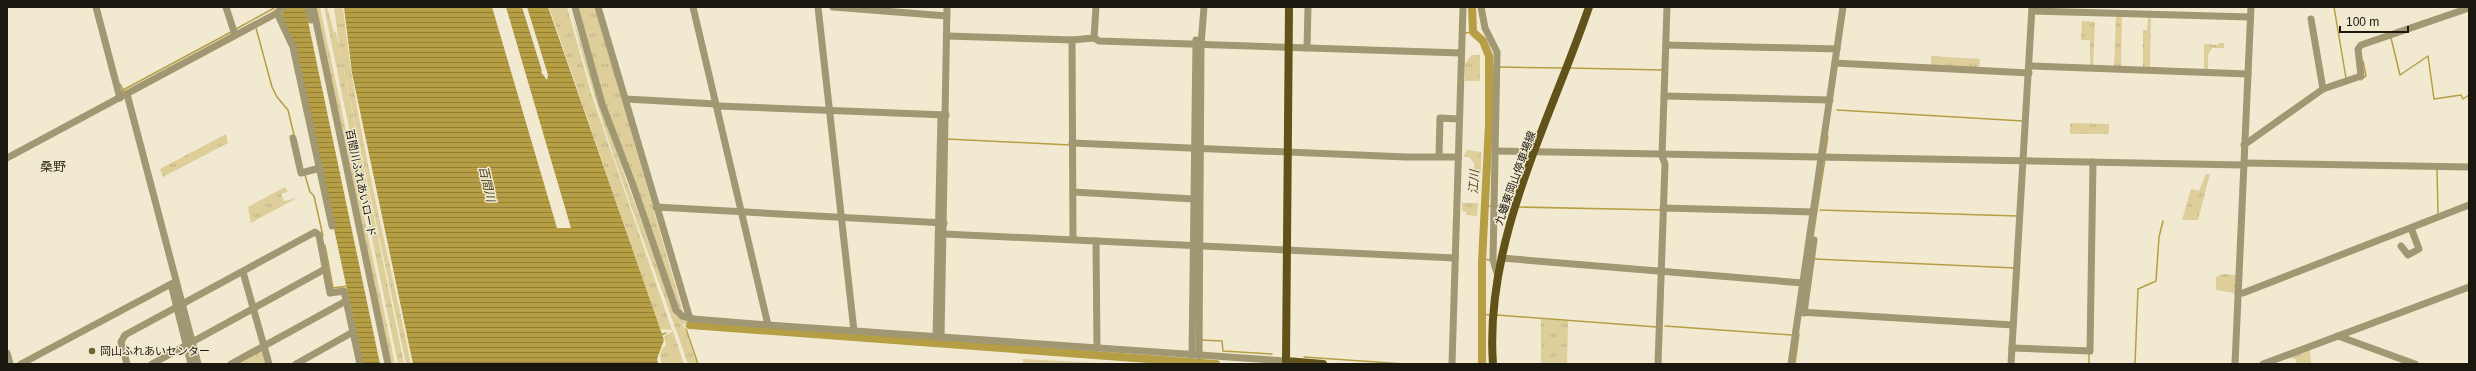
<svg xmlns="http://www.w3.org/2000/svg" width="2476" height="371" font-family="Arial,'Noto Sans JP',sans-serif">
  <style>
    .grass { fill: url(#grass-tufts) }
    .forest { fill: url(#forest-crowns) }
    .pitch { fill: #ddce9a }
    .water { fill: url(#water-rules) }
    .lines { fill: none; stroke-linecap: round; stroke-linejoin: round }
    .stream { stroke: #b69e44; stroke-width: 1.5 }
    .river { stroke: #b69e44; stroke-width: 8 }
    .minor { stroke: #a19773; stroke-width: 7 }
    .major { stroke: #615219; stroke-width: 8 }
    .poi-dot { fill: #706330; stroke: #f1ead1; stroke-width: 1.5 }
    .labels { text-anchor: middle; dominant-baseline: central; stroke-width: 3; stroke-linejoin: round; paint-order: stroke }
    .street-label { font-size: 11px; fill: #1a170f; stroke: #f1ead1 }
    .poi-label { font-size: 11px; fill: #1a170f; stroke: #f1ead1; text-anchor: start }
    .water-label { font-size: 12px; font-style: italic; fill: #50451f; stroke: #f1ead1 }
    .quarter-label { font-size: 13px; fill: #36311d; stroke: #f1ead1 }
  </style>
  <defs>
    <pattern id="grass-tufts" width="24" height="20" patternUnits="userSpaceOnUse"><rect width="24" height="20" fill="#ddce9a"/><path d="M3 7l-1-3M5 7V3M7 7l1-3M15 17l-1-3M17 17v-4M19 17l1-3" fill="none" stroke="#bdb084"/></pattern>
    <pattern id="forest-crowns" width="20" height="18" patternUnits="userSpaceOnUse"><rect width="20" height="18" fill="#ddce9a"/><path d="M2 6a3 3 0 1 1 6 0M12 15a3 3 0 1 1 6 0" fill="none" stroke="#bdb084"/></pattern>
    <pattern id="water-rules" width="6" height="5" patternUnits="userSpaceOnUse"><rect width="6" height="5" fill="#b69e44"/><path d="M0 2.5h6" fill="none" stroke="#938037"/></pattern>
  </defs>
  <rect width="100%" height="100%" fill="#f1ead1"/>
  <g class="grass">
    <polygon points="316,7 320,7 395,364 390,364"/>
    <polygon points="324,7 327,7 334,32 336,32 404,364 398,364"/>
    <path d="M334 7H343C355 127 387 246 411 364H406L340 52Z"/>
    <polygon points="549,7 567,7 591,93 672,330 660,329"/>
    <path d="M570 7 600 107 672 307 676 316 687 321 688 323 683 324 697 364H688C647 246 599 129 570 7Z"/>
    <polygon points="577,7 595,7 683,312 677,305 603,100"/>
    <polygon points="2116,15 2122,15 2121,69 2114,68"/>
    <polygon points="2148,16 2151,16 2150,65 2149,69 2143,69 2143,30 2147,30"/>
    <polygon points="2082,21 2095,22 2093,67 2090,67 2090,40 2081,40"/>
    <polygon points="2218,43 2224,43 2224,48 2212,48 2208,55 2208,71 2204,71 2204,44 2218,45"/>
    <polygon points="1472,55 1480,55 1480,81 1465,81 1465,63"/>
    <polygon points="1931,56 1980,59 1979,70 1931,67"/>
    <polygon points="2070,123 2109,124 2109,134 2070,134"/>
    <polygon points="226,134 228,143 163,177 160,169"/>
    <polygon points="1467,150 1481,152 1481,174 1474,171 1474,163 1469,157 1463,157"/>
    <polygon points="2206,174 2210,174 2198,220 2182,220 2191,189 2199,191"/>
    <polygon points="285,187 288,192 281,194 284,201 297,198 251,223 248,207"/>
    <polygon points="1462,203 1478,203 1477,216 1467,215 1466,212 1462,211"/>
    <polygon points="2223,274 2236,275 2236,293 2216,290 2216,277"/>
    <polygon points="1541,319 1568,321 1567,364 1541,364"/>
    <path d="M673 331 684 364H662C659 356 660 350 666 345L664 337Z"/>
    <polygon points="2310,349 2311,364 2296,364 2296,359 2289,358"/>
  </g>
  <polygon class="forest" points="259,350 262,351 267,364 234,364"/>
  <polygon class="pitch" points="1023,359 1115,364 1023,364"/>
  <g class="water">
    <polygon points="287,7 305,7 380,364 363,364 295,47 280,16"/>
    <polygon points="344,7 492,7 557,228 571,228 506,7 522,7 542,71 541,72 547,80 548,75 527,7 548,7 664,340 657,359 658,364 413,364 352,73"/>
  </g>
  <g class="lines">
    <g class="stream">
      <polyline points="2334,7 2346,78"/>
      <polyline points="256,28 272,87 277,97 288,110 294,135"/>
      <polyline points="236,29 276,7"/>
      <polyline points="1465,33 1473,32"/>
      <polyline points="2391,38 2400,75 2428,56 2434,99 2461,95 2463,99 2469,95"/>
      <polyline points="1489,67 1494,67"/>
      <polyline points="1499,67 1563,68"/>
      <polyline points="1569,68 1663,70"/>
      <polyline points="2361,80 2366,76 2363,61"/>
      <polyline points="120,84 125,93"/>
      <polyline points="121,93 123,90 231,32"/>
      <polyline points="1837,110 2023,121"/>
      <polyline points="947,139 1070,145"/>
      <polyline points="1487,153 1491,153"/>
      <polyline points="1825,156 1828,136"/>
      <polyline points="2437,168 2438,214"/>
      <polyline points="305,175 310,192 314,196 323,236"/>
      <polyline points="1485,206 1491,206"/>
      <polyline points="1497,206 1512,207"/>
      <polyline points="1518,207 1662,210"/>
      <polyline points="1820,210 2018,216"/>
      <polyline points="1813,237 1825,159"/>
      <polyline points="325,245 333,288 348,286"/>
      <polyline points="1482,259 1490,260"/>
      <polyline points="1815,259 2015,268"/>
      <polyline points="1482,314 1489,315"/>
      <polyline points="1497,315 1657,327"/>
      <polyline points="686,326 689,324"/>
      <polyline points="1665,326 1792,335"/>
      <polyline points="686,329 698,364"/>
      <polyline points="767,329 767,331"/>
      <polyline points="661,335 666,333"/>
      <polyline points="1201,340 1222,341 1223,351 1272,354"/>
      <polyline points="939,344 939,342"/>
      <polyline points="1100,353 1100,356"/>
      <polyline points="1304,357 1405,364"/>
      <polyline points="1195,362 1195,360"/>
      <polyline points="1795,364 1799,334"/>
      <polyline points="2089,364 2089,354"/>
      <polyline points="2135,364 2138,289 2156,281 2159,237 2163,221"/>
    </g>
    <g class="river">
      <polyline points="1472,7 1473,32 1483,41 1489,56 1489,125 1482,262 1482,364"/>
      <polyline points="690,325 1216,364"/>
    </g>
    <g class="minor">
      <polyline points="96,7 120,98"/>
      <polyline points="226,7 235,35"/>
      <polyline points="308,7 311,20"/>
      <polyline points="313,7 388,364"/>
      <polyline points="575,7 602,104 633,185 676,310 682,316 694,319 768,325 1286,361"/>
      <polyline points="598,7 690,319"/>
      <polyline points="693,7 768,325"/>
      <polyline points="818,7 854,331"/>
      <polyline points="833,7 947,16"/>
      <polyline points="1481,7 1485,28 1497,52 1493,260 1497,273"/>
      <polyline points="2032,11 2250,17"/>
      <polyline points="277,13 293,47 332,226"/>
      <polyline points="2311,19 2323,89"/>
      <polyline points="947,36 1072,40 1094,38 1099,41 1461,53"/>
      <polyline points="1094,38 1096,7"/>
      <polyline points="1072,40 1073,239"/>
      <polyline points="1666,45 1837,49"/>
      <polyline points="1307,48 1308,7"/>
      <polyline points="1835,63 2029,73"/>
      <polyline points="2029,66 2248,74"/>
      <polyline points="127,94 198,364"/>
      <polyline points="1664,96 1830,100"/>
      <polyline points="626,99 716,104"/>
      <polyline points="717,106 946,115"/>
      <polyline points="293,138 301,173 320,168"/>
      <polyline points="1072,143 1406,157 1458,157"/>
      <polyline points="2244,145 2323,89 2361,76 2358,49 2361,45 2469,8"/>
      <polyline points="1496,151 2243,165"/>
      <polyline points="1439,156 1440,118 1459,119"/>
      <polyline points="7,158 277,13 283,7"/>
      <polyline points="2244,163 2469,167"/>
      <polyline points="1073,192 1194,199"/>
      <polyline points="656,207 944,223"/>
      <polyline points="1663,208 1814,212"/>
      <polyline points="944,234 1096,241 1097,348"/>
      <polyline points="1096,241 1455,258"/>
      <polyline points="2401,246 2408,255 2419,249 2411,228"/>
      <polyline points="1501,258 1803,283"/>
      <polyline points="243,272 269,364"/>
      <polyline points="174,283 171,284 191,364"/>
      <polyline points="2238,293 2243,293 2469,205"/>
      <polyline points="1799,312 2013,325"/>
      <polyline points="1804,313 1814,240"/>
      <polyline points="2338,336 2415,364"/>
      <polyline points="936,337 941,115"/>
      <polyline points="941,338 947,7"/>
      <polyline points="2012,348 2090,351 2093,162"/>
      <polyline points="7,353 10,364"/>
      <polyline points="1192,355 1196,40"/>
      <polyline points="1199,356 1201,45 1204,7"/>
      <polyline points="21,364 171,284"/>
      <polyline points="127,364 121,342 125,335 315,232 319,235 330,293 344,291 360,364"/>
      <polyline points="152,364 325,269"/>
      <polyline points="231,364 346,301"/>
      <polyline points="296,364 353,332"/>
      <polyline points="1452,364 1463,7"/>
      <polyline points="1658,364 1665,164 1662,156 1667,7"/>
      <polyline points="1791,364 1843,7"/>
      <polyline points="2011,364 2032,7"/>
      <polyline points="2235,364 2251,7"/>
      <polyline points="2263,364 2469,287"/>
    </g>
    <g class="major">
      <polyline points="1289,7 1286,361 1323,364"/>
      <path d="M1493 364C1484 241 1550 121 1589 7"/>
    </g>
  </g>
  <circle class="poi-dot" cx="92" cy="351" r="4"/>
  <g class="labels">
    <g class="street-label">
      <text transform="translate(1515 178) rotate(-70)">九蟠東岡山停車場線</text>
      <text transform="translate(361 183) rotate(78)">百間川ふれあいロード</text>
    </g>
    <g class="poi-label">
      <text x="100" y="351">岡山ふれあいセンター</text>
    </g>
    <g class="water-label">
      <text transform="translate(1474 182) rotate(-87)">江川</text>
      <text transform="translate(487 184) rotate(77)">百間川</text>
    </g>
    <g class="quarter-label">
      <text x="53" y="166">桑野</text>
    </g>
  </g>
  <rect width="2476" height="371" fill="none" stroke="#1a170f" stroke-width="16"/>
  <path d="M2340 26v6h68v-6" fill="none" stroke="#1a170f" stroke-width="2"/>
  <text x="2346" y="26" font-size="12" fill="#1a170f" stroke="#f1ead1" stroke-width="3" paint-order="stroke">100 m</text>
</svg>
